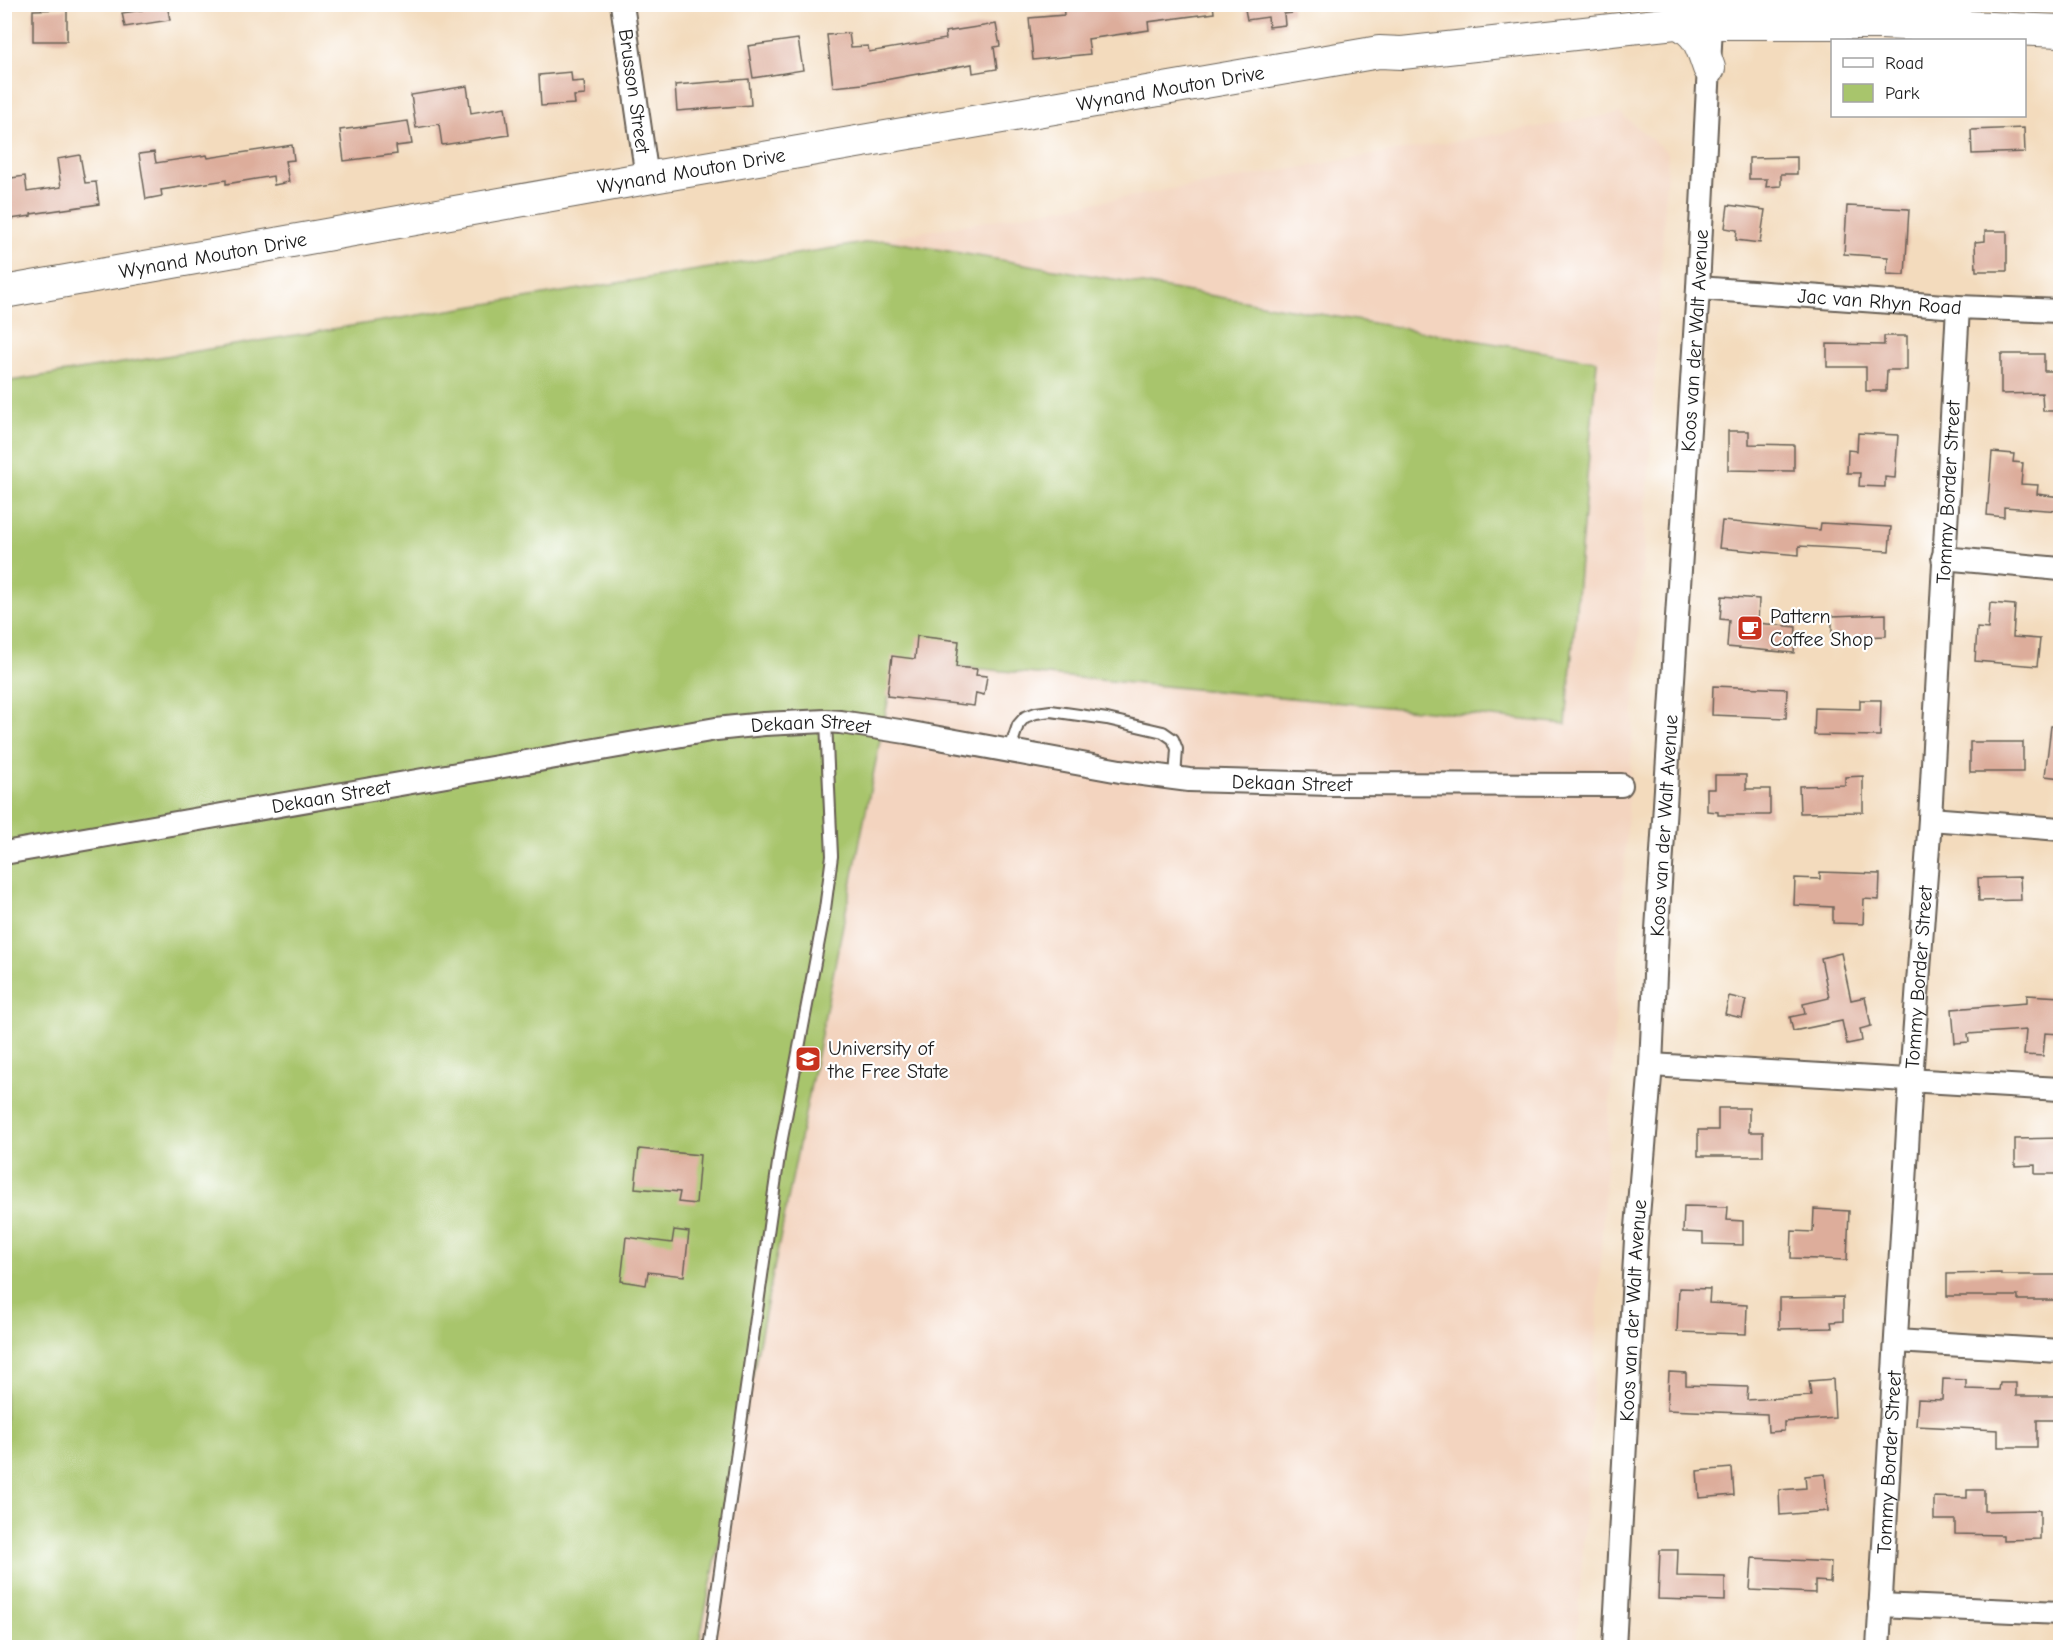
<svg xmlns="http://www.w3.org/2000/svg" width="2065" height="1652" font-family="'Comic Neue',sans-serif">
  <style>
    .built { fill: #f3d4bf }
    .green { fill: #a8c56c; stroke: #627044; stroke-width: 1.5 }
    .building { fill: #ddad9b }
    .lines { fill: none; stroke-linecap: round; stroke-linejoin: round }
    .lane-casing { stroke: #675f54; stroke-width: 14 }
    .street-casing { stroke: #675f54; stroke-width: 26 }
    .secondary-casing { stroke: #675f54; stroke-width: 34 }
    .lane { stroke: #fff; stroke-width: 10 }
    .street { stroke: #fff; stroke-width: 22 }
    .secondary { stroke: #fff; stroke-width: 32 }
    .labels { text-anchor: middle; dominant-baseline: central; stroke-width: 4.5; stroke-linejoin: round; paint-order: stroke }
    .street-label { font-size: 20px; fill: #1c1c1c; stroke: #fff }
    .poi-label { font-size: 20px; fill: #1c1c1c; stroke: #fff; text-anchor: start }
  </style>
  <rect width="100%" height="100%" fill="#fff"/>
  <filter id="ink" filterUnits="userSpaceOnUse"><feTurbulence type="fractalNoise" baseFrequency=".0167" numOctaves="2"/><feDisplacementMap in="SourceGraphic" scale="12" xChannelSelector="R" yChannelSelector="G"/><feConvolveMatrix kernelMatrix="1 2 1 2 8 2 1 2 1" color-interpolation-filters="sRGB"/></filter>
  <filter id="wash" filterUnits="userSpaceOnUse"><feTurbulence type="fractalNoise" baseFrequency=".008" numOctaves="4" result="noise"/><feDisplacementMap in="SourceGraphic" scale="24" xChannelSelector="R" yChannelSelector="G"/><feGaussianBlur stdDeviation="1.35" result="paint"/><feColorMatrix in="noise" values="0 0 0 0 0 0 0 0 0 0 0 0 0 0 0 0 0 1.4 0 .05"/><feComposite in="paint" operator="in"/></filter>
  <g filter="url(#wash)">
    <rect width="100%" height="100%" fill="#f3dbbd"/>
    <polygon class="built" points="1620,113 1668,153 1577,1647 5,1648 5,388"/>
    <polygon class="green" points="883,240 1597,361 1566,724 951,666 893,676 698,1647 5,1648 5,382"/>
    <g id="blocks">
      <g class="building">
        <polygon points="141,4 167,4 170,20 125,27 122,13 142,10"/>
        <polygon points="1063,4 1084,4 1085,9 1118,4 1213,4 1214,13 1148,22 1149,30 1088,39 1090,54 1033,60 1029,18 1064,15"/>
        <polygon points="1244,4 1292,4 1292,13 1284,14 1285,25 1269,27 1268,17 1247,20"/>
        <polygon points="67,9 67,41 33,41 33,10"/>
        <polygon points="996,24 1000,46 994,47 997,69 973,73 972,64 863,84 833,87 827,35 849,33 851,47 868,46 869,52 946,39 945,32"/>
        <polygon points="798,39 803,70 753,78 748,46"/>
        <polygon points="571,72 572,82 584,81 585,95 574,96 575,104 541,106 539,75"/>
        <polygon points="749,79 751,105 677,111 675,85"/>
        <polygon points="467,86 471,113 505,107 509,135 442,145 439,124 416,128 411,95"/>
        <polygon points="408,121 412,144 396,146 397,154 344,161 340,130"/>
        <polygon points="2024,128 2025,152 1972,154 1971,130"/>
        <polygon points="292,145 294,160 285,161 289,182 274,185 273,176 226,184 226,180 161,190 162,196 146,199 139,154 154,152 156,163 207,155 208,158"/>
        <polygon points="80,155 85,183 96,182 99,204 31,214 31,216 4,220 4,179 25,176 27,192 61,187 57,159"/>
        <polygon points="1797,157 1797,174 1781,174 1781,186 1766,187 1767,179 1749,179 1749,158"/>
        <polygon points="1728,205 1765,210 1760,243 1736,240 1737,230 1725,228"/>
        <polygon points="1847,206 1909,209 1905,275 1887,274 1888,257 1844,254"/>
        <polygon points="1985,231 2007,231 2007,271 1976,271 1975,242 1985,241"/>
        <polygon points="1884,336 1907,336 1907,370 1887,370 1886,391 1866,391 1866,367 1827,367 1827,344 1884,345"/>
        <polygon points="2001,354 2044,354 2044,371 2057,371 2057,411 2043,411 2042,393 2001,394"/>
        <polygon points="1728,431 1749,431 1749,444 1794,445 1794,471 1728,470"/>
        <polygon points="1858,433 1898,435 1895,478 1885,477 1885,487 1859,486 1860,473 1847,473 1848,450 1857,451"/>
        <polygon points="1992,452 2014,454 2013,462 2023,463 2021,484 2038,485 2037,494 2061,497 2061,511 2004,507 2004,517 1987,515"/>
        <polygon points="1722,521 1820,530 1821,523 1891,527 1889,551 1799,546 1799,555 1719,548"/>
        <polygon points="1722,596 1759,599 1758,623 1796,627 1794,653 1727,647 1729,620 1720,619"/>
        <polygon points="1990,603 2015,605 2013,637 2040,639 2037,666 1975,661 1977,628 1988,629"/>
        <polygon points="1886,614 1886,636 1832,638 1832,616"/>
        <polygon points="917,636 959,641 956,667 977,669 976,675 987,676 984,695 976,693 974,706 887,696 892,656 915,659"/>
        <polygon points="1713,686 1787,689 1786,718 1712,715"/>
        <polygon points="1860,700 1881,700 1880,736 1814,735 1815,708 1860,709"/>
        <polygon points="2051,726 2061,726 2061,778 2045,776"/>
        <rect x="1970" y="742" width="53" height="30"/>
        <polygon points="1715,775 1746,775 1746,789 1770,789 1770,815 1718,815 1718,812 1707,811 1707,789 1715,789"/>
        <polygon points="1863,776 1863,812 1800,813 1799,786 1845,785 1845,777"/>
        <polygon points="1820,872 1880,874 1879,900 1864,899 1863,924 1833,923 1833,907 1794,905 1795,878 1820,879"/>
        <polygon points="2020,877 2021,900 1979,901 1978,878"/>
        <polygon points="1841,953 1851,1000 1865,997 1871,1026 1860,1029 1862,1041 1847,1044 1842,1021 1793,1031 1790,1017 1805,1014 1803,1004 1829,998 1821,958"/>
        <polygon points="2027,995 2061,997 2061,1034 2045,1033 2043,1056 2024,1055 2026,1030 1968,1034 1969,1042 1955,1043 1952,1009 2027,1003"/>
        <polygon points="1729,996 1746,1000 1742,1018 1725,1014"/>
        <polygon points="1718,1108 1749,1108 1749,1132 1763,1132 1763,1156 1698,1156 1698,1130 1718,1130"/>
        <polygon points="2061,1138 2061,1174 2035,1174 2035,1165 2015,1166 2015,1139"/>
        <polygon points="639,1149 700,1155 696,1204 678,1202 680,1192 635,1188"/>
        <polygon points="1684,1206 1728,1207 1727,1220 1743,1221 1743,1245 1703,1244 1703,1233 1683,1232"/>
        <polygon points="1814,1209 1849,1211 1847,1260 1791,1258 1792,1231 1813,1232"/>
        <polygon points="674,1230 689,1232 684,1276 648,1272 646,1285 621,1281 626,1237 672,1243"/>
        <polygon points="2001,1273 2001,1275 2061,1275 2061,1300 2018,1300 2018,1296 1947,1296 1947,1274"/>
        <polygon points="1679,1288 1710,1289 1709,1303 1747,1305 1746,1334 1677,1332"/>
        <polygon points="1843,1297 1843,1321 1831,1322 1832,1328 1779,1329 1779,1298"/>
        <polygon points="1669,1372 1686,1373 1686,1385 1748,1387 1747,1400 1811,1396 1809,1381 1833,1379 1835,1418 1784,1422 1784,1431 1768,1432 1767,1414 1667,1410"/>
        <polygon points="1943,1379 1966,1380 1966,1389 1999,1390 2000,1383 2016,1383 2016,1396 2061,1396 2061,1420 2037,1420 2037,1447 1998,1447 1998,1430 1916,1426 1918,1399 1942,1400"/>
        <polygon points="1732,1468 1734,1495 1699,1498 1697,1471"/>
        <polygon points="1825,1474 1828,1511 1780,1515 1779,1490 1806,1488 1805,1476"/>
        <polygon points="1967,1490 1984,1490 1984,1511 2040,1510 2040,1539 2003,1540 2003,1535 1955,1534 1955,1520 1934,1520 1934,1497 1967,1498"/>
        <polygon points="1660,1550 1678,1550 1677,1576 1725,1577 1725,1601 1658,1599"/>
        <polygon points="1752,1558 1831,1562 1830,1582 1815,1581 1815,1593 1750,1590"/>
      </g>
    </g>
  </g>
  <g filter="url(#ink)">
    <use href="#blocks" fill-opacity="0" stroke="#675f54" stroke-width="1.5"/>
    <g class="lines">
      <g class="lane-casing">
        <g id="lane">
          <polyline points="1009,752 1018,725 1025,717 1036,713 1051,711 1107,719 1163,732 1173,739 1177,749 1175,778"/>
          <polyline points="709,1648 780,1149 825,909 832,856 826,721"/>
        </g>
      </g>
      <g class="street-casing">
        <g id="street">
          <path id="s1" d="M622 4 647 178"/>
          <path id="s2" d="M1698 288 1958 307 2060 311"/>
          <polyline points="1943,558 2060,569"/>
          <polyline points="1930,819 2060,829"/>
          <path id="s3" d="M4 853 716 729 764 724 826 721 840 722 906 732 1120 771 1189 780 1330 784 1621 785"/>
          <polyline points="1651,1065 2060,1089"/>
          <polyline points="1896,1341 2060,1351"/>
          <polyline points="1880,1605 2060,1613"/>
          <path id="s4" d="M1614 1648 1636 1239 1651 1065 1657 930 1698 288 1712 5"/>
          <path id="s5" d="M1878 1648 1911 1079 1930 819 1958 307"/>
        </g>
      </g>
      <g class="secondary-casing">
        <g id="secondary">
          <path d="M1679 23C1700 35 1701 46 1709 68"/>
          <path id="s6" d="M4 292 647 178 1379 52 1402 53 1675 23H1881L2060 31"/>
        </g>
      </g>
      <use href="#lane" class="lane"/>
      <use href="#street" class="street"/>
      <use href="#secondary" class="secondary"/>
    </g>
  </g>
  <defs>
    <g id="cafe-square" transform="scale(1.35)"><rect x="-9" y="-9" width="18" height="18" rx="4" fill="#c8321e" stroke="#fff"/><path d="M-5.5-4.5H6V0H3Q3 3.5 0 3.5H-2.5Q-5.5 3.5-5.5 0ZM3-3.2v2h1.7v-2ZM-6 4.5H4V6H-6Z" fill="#fff"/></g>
    <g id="university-square" transform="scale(1.35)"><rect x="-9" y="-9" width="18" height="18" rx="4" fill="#c8321e" stroke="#fff"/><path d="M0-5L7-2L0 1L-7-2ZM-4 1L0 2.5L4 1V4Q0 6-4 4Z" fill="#fff"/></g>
  </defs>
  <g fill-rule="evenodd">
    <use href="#cafe-square" x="1750" y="628"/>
    <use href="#university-square" x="808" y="1059"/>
  </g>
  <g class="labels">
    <g class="street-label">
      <text stroke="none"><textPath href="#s6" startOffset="1184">Wynand Mouton Drive</textPath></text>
      <text stroke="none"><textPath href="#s1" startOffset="88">Brusson Street</textPath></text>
      <text stroke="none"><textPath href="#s6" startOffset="698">Wynand Mouton Drive</textPath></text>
      <text stroke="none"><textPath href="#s6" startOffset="212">Wynand Mouton Drive</textPath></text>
      <text stroke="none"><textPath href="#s2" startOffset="182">Jac van Rhyn Road</textPath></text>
      <text stroke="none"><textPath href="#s4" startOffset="1310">Koos van der Walt Avenue</textPath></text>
      <text stroke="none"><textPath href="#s5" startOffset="1158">Tommy Border Street</textPath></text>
      <text stroke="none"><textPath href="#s3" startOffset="818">Dekaan Street</textPath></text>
      <text stroke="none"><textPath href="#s3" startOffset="1304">Dekaan Street</textPath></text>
      <text stroke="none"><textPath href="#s3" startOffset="332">Dekaan Street</textPath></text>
      <text stroke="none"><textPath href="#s4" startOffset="824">Koos van der Walt Avenue</textPath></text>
      <text stroke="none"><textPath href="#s5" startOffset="672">Tommy Border Street</textPath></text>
      <text stroke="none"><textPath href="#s4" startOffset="338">Koos van der Walt Avenue</textPath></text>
      <text stroke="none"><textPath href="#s5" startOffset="186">Tommy Border Street</textPath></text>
    </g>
    <g class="poi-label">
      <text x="1770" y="616">Pattern<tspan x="1770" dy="23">Coffee Shop</tspan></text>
      <text x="828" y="1048">University of<tspan x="828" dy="23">the Free State</tspan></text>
    </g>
  </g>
  <rect width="2065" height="1652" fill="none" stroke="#fff" stroke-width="24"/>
  <rect x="1831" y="39" width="195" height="78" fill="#ffffff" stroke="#a4a4a4" stroke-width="1.5"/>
  <rect x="1843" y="58" width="30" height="9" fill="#ffffff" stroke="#a4a4a4" stroke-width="1.5"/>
  <text x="1885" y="69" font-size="18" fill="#1c1c1c">Road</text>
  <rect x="1843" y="84" width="30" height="18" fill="#a8c56c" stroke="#a4a4a4" stroke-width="1.5"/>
  <text x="1885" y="99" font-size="18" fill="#1c1c1c">Park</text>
</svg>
